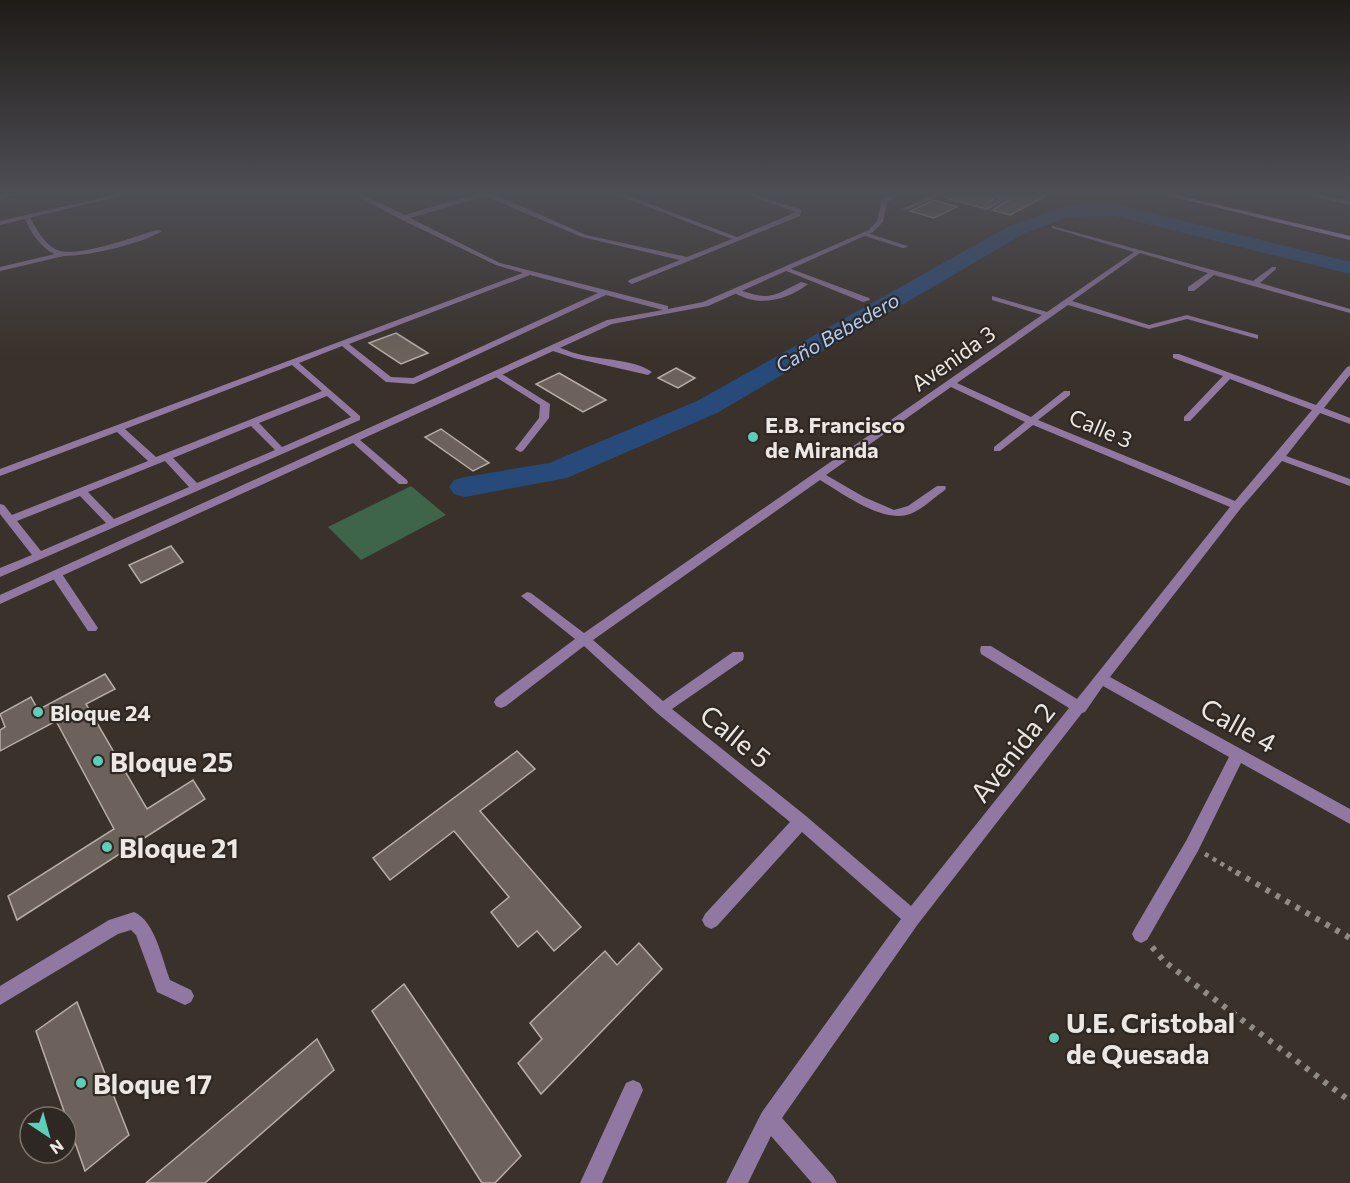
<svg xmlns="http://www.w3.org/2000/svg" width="1350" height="1183" font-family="Commissioner,sans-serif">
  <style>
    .green { fill: #3e644a }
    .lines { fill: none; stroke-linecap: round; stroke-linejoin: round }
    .river { fill: #274a7b; fill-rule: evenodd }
    .building { fill: #6c625b; stroke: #b7ada5; stroke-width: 1.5 }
    .path-far1 { stroke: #918b85; stroke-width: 4.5; stroke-dasharray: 4 5; stroke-linecap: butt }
    .path { stroke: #918b85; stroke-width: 6; stroke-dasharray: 4.5 7; stroke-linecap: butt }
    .service { fill: #9178a2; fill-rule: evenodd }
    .minor { fill: #9178a2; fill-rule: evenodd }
    .tertiary { fill: #9178a2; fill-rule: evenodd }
    .secondary { fill: #c79ee1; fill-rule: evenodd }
    .poi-dot { fill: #5dceb9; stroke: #2f2721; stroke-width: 2 }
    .labels { text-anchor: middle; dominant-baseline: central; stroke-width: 4.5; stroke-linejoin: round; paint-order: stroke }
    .far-water-label { font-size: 20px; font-style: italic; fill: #adcefc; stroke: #2f2721 }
    .street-label { font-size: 22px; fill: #ece7e3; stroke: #2f2721 }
    .poi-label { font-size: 22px; font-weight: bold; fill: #ece7e3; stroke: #2f2721; text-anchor: start }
    .near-street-label { font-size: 27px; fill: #ece7e3; stroke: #2f2721 }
    .near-poi-label { font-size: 27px; font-weight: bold; fill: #ece7e3; stroke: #2f2721; text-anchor: start }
  </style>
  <rect width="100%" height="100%" fill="#39312a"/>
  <polygon class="green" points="411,486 446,515 361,560 328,527"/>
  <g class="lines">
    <polygon class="river" points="1115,204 1350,262 1350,274 1115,216 1069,217 1025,233 717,413 567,478 465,497 454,494 449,487 454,480 465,477 549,463 697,401 1011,225 1067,206"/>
  </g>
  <g class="building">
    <polygon points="947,193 981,193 994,199 982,208 946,198"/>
    <polygon points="997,193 1051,193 1010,215 992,210 1009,200"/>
    <polygon points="934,200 957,207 934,218 910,211"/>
    <polygon points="396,333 415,345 428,353 401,364 369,343"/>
    <polygon points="676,368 695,378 678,388 658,378"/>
    <polygon points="559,373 606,400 583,412 536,384"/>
    <polygon points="441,429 489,463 473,471 425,437"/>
    <polygon points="171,546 183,562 141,583 129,565"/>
    <polygon points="105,674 115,689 86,704 147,809 193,780 205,799 17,920 8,896 114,829 56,721 0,751 0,730 5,727 0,714 31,697 38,710"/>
    <polygon points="517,751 535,769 480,811 581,927 554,951 537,931 518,947 491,912 509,897 454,831 390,880 373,858"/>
    <polygon points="639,943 662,969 541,1094 518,1063 542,1039 530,1023 605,951 617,965"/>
    <polygon points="404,984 521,1156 495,1183 482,1183 372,1011"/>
    <polygon points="77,1002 129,1135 85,1171 36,1031"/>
    <polygon points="317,1039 334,1070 205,1183 146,1183"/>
  </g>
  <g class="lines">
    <polyline class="path-far1" points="1205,854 1239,874"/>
    <g class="path">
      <polyline points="1236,872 1350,938"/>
      <polyline points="1152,947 1165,962 1350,1101"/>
    </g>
    <g class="service">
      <polygon points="937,193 945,193 907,210 902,209"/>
      <polygon points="983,193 991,193 1007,199 988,210 984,210 984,208 999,199"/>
      <path d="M25 216H29C36 227 43 243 55 249 75 260 135 236 157 230L162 231C141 244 89 256 64 256L0 271V267L55 254C42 249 27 229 25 216Z"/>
      <polygon points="864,232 907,246 908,247 903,248 862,235 861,234"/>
      <polygon points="786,267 869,298 870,300 863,302 784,270 784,268"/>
      <path d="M801 282 808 284C786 301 756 308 732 291L736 289C770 300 770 298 801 282Z"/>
      <path d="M550 346C559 346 569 352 578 354 600 360 634 359 652 372L648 375 574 358 550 350Z"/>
      <polygon points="497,371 550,404 549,418 523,451 520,452 515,449 539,418 540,405 494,376 494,372"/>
      <polygon points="56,570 60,571 98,628 96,631 88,631 50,574"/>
      <path d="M134 912C155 921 162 959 170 980L191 990 194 996 191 1002 185 1005 157 992 136 935 131 930 118 934 0 1005V986L109 920Z"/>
      <polygon points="633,1080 640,1083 643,1090 602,1183 580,1183 626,1083"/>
    </g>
    <g class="minor">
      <polygon points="11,193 22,193 0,199 0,195"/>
      <path d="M352 193H359L405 215 480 193H491L586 235 687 257 732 239 612 193H620L737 237 796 212 742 193H750L802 210 800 216 632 284 628 282 629 280 680 260 582 237 485 196 410 218 500 263 668 306V309L703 302 869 230 877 221 882 200 896 193H903L887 202 883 222 873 232 708 306 612 324 360 440 407 480 408 482 407 484H399L353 443 0 604V595L607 320 663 310 606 295 414 384 386 382 342 346 299 363 360 416V420L0 577V568L32 555 0 514V504L4 505 12 515 148 461 117 432 0 476V469L523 273 496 265 400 219ZM530 275 598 293 413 378 391 377 349 344ZM292 365 322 391 156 457 125 429ZM327 396 351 417 282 447 259 423ZM251 426 275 450 197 483 173 458ZM165 461 189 487 114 519 88 492ZM80 496 106 523 41 551 17 521Z"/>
      <polygon points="1300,193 1310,193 1350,201 1350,205"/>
      <path d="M1052 226 1253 281 1272 267H1276V269L1260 283 1350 309V313L1214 275 1194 291H1188V287L1208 273 1140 253 1072 301 1149 325 1187 315 1258 335V339L1187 319 1149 329 1068 305 957 383 1031 417 1064 391H1070V395L1038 420 1235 501 1312 410 1230 379 1190 421H1184V417L1223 376 1173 358V354H1179L1316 405 1347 367 1350 366V375L1324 408 1350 418V424L1320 413 1286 456 1350 479V486L1282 461 1241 508 1110 677 1350 809V824L1241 763 1198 851 1147 940 1141 943 1135 940 1132 934 1135 928 1186 841 1229 757 1103 686 1085 712 1082 713 918 924 782 1118 833 1176 837 1183H812L771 1136 748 1183H726L762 1112 901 919 802 832 717 926 711 929 705 926 702 920 705 914 790 822 657 713 584 646 506 706 501 708 496 706 494 702 496 698 575 639 521 596 527 592 531 593 584 633 1042 315 992 300V296L1047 312 1134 252 1052 228ZM951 387 1025 422 994 447V451H1000L1033 425 1230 507 1077 699 991 646H981L980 650 981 654 1069 708 911 906 806 816 672 709 743 660 744 656 743 652H733L663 701 593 640 820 480C842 493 883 524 910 514 923 509 933 498 945 490L946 488 945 486H937L908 506 894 510 864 497 826 475Z"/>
    </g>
    <polygon class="tertiary" points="123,193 133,193 0,225 0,221"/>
    <polygon class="secondary" points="1158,193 1168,193 1350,236 1350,240"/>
  </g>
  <linearGradient id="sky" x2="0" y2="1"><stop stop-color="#1f1b17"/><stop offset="0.54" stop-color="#4e4e55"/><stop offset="1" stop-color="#4e4e55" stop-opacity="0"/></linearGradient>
  <rect width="1350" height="358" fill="url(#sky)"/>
  <g class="poi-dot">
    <circle cx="753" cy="437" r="6"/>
    <circle cx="38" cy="712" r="6"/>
    <circle cx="98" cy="761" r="6"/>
    <circle cx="107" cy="847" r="6"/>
    <circle cx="1054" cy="1038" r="6"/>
    <circle cx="81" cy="1083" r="6"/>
  </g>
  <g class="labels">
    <g class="far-water-label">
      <text transform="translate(837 332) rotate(-30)">Caño Bebedero</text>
    </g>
    <g class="street-label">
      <text transform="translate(953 358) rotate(-35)">Avenida 3</text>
      <text transform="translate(1101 428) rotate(23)">Calle 3</text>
    </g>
    <g class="poi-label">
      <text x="765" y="424">E.B. Francisco<tspan x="765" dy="25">de Miranda</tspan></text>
      <text x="50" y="712">Bloque 24</text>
    </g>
    <g class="near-street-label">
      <text transform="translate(1239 725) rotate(29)">Calle 4</text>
      <text transform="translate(736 736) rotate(39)">Calle 5</text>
      <text transform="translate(1012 752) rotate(-52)">Avenida 2</text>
    </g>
    <g class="near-poi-label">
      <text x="110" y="761">Bloque 25</text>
      <text x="119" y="847">Bloque 21</text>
      <text x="1066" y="1022">U.E. Cristobal<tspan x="1066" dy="31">de Quesada</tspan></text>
      <text x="93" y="1083">Bloque 17</text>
    </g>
  </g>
  <g transform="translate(48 1135) rotate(144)"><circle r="28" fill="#2f2721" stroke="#7b746f" stroke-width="1.5"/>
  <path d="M0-4.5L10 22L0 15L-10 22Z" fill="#5dceb9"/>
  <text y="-9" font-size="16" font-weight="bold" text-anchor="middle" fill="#ece7e3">N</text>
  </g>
</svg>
